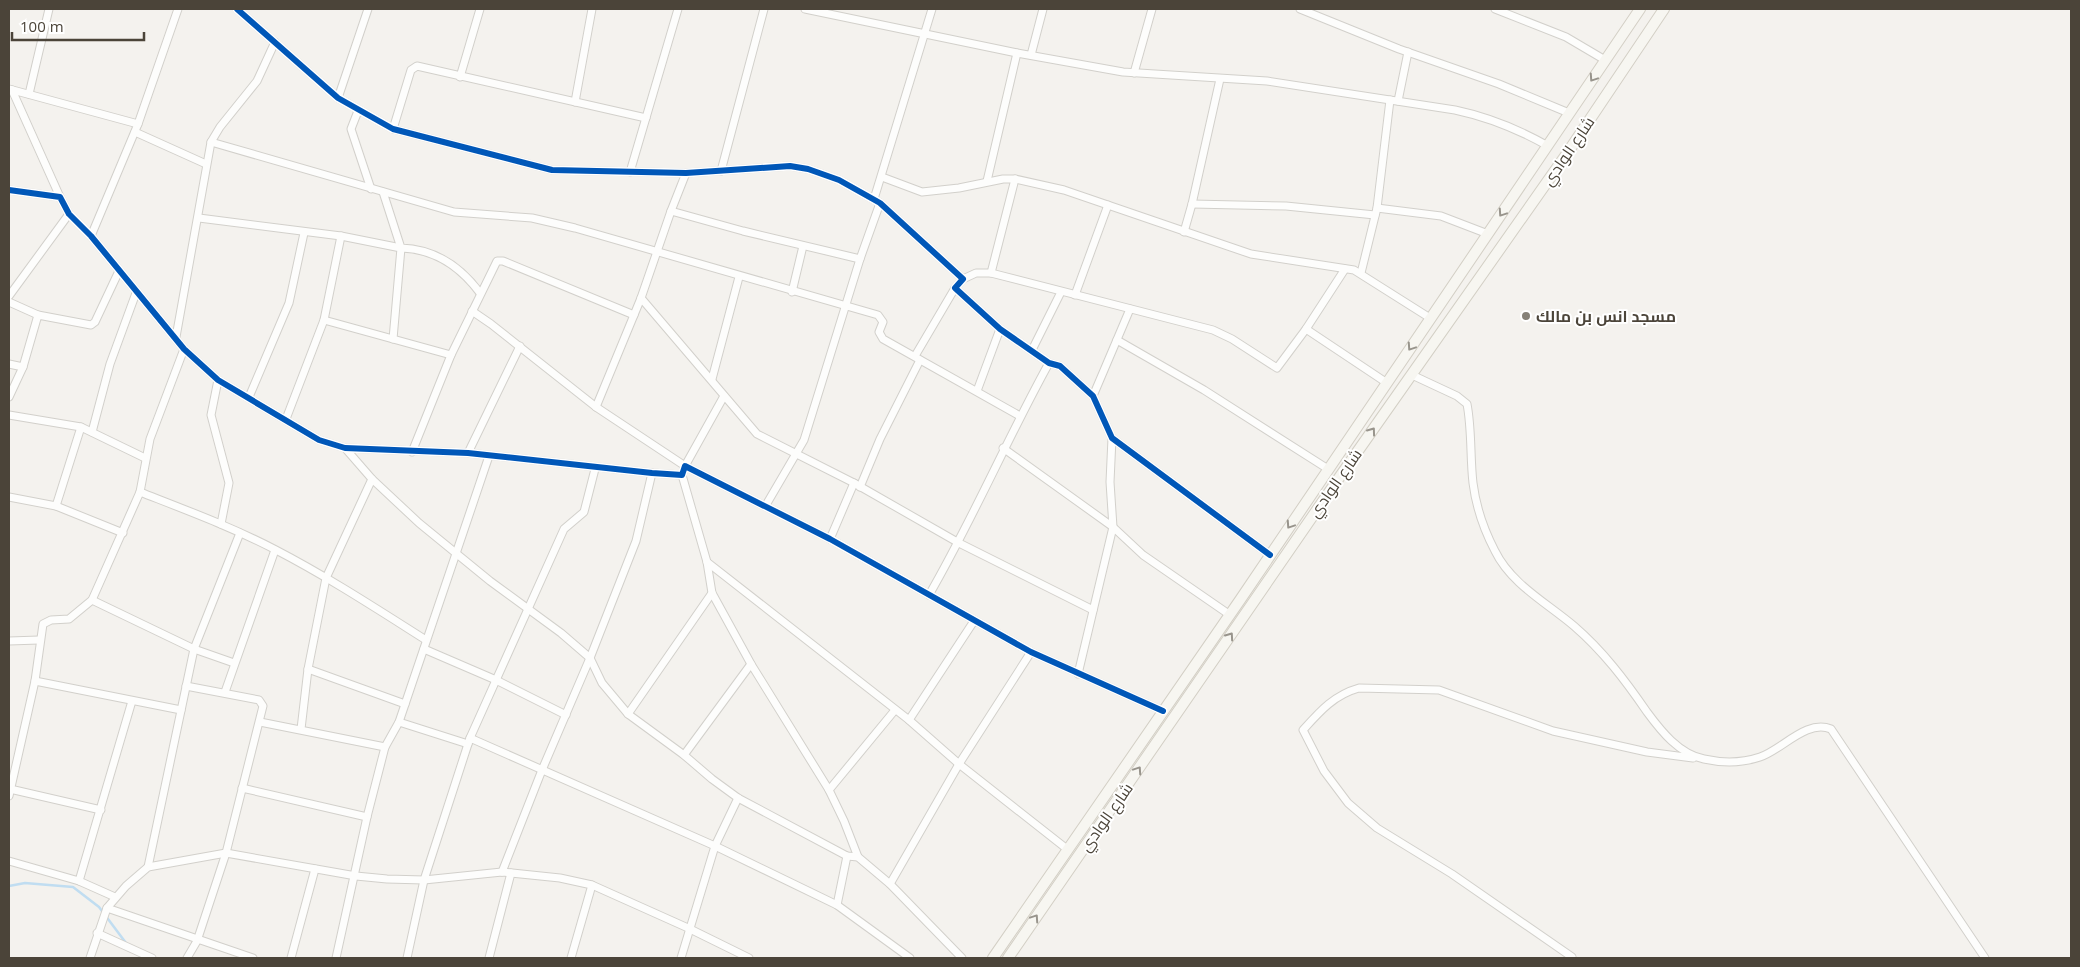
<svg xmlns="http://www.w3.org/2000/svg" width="2080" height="967" font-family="'Open Sans',Cairo,sans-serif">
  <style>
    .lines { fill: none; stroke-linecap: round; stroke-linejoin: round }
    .stream { stroke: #c0ddf1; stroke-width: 2.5 }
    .street-casing { stroke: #d2d0cb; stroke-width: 9 }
    .secondary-casing { stroke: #d3cfc5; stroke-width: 12 }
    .street { stroke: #fdfdfc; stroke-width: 7 }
    .secondary { stroke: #f7f6f1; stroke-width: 10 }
    .cycleway-casing { stroke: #fff; stroke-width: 9 }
    .cycleway { stroke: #0057b8; stroke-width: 6 }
    .oneway { stroke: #98948c }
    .poi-dot { fill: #868178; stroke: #fff; stroke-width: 2 }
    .labels { text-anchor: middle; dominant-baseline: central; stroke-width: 4; stroke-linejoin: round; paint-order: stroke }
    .street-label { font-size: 16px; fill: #4b4439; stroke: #fff }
    .poi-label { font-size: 16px; font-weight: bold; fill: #4b4439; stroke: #fff; text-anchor: start }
  </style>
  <rect width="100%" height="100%" fill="#f4f2ee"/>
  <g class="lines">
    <polyline class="stream" points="9,886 25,883 73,887 99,907 126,943"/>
    <g class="street-casing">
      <g id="street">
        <polyline points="237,9 338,98 393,129 552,170 686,173 790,166 808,169 839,180 880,203 963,279 955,288 1000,329 1049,363 1060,366 1093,396 1112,438 1270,555"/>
        <path d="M805 9 1017 53 1123 72 1267 81 1455 110C1488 117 1518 129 1548 146"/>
        <polyline points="1300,9 1399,49 1499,84 1569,113"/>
        <polyline points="1495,9 1566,37 1605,60"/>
        <polyline points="1031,55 1043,9"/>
        <polyline points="1134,73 1152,9"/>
        <polyline points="460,77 480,9"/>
        <polyline points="9,89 138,124"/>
        <polyline points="12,90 60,197"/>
        <polyline points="29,94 49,9"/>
        <polyline points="338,98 368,9"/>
        <polyline points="1398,101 1408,52"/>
        <polyline points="575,102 592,9"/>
        <polyline points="358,111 351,129 371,189"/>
        <polyline points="393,129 411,70 417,66 646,118"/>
        <polyline points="135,132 206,164"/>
        <polyline points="211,142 454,212 532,218 575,228 878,315 883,322 879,332 883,339 1020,416"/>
        <polyline points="721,171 764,9"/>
        <polyline points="630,172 678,9"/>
        <polyline points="882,177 922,192 959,188 1003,179 1015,179 1064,190 1251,254 1354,270 1430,318"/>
        <polyline points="987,181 1017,53"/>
        <polyline points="9,190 60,197 69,214 91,236 184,349 218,380 319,440 345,448 468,453 652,473 682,475 685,466 830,539 1031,652 1163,711"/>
        <path d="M383 192 401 248C435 249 460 266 480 293"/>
        <polyline points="874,199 932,9"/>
        <polyline points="1192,204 1286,206 1375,215"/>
        <polyline points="1377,208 1441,216 1488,234"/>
        <polyline points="671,211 743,231 860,259"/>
        <polyline points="199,218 341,236 401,248 393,339"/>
        <polyline points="1184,232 1192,204 1220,79"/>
        <polyline points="91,236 138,124 178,9"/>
        <polyline points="991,273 1015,179"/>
        <polyline points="1361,273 1377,208 1390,100"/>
        <polyline points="963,279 976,273 991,273 1213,330 1232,339 1277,368 1306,329 1345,269"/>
        <polyline points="792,292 803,246"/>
        <polyline points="1075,295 1108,205"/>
        <polyline points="9,296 69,214"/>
        <polyline points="641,298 757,434 854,483 959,543 1093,610"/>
        <polyline points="9,302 38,315"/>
        <polyline points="472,311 491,324 596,407 685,466 724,396"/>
        <polyline points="324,320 451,355"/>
        <polyline points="1306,329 1387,383"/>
        <polyline points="176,337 211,142 220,127 257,81 275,42"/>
        <polyline points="1117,340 1204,390 1328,469"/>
        <polyline points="1032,350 1061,292"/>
        <polyline points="915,356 955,288"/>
        <polyline points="9,364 23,367"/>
        <path d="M1412 375 1457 396 1467 404C1472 430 1470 457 1473 483 1476 507 1484 530 1495 551 1511 584 1547 603 1574 626 1603 651 1625 680 1647 712 1661 731 1679 754 1704 759 1722 763 1742 763 1760 757 1782 750 1806 719 1831 729L1985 958"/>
        <polyline points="712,379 739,277"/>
        <polyline points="218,380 211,415 229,483 221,524"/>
        <polyline points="977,391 1000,329"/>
        <polyline points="1093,396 1130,309"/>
        <polyline points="9,397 23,367 38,315 91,325 95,322 119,271"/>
        <polyline points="249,397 289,303 304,233"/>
        <polyline points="596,407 641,298 671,211 686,173"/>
        <polyline points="9,415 81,427 145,458"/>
        <polyline points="286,419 324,320 341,236"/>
        <polyline points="92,432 110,364 136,293"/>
        <polyline points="345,448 372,479 419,523 490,581 561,633 590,658 602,683 628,714 684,755 712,779 738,798 847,856 858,857 890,884 962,958"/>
        <polyline points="1003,448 1113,527 1143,555 1230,615"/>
        <polyline points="412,452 451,355 497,261 503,261 634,315"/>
        <polyline points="468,453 520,346"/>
        <polyline points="682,475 707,562 712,593 751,664 829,790 844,821 858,857"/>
        <polyline points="860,487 880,439 920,360"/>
        <path d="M140 492C186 510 232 527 276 550 328 577 377 609 426 640"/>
        <polyline points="9,497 56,506 123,533"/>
        <polyline points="766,505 804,440 860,259 880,203"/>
        <polyline points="56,506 81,427"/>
        <polyline points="830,539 854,483"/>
        <polyline points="707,562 909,720 959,764 1067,849"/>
        <path d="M929 595C973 519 1007 439 1049 363"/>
        <polyline points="92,600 194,649 234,663"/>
        <polyline points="9,641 39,640"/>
        <polyline points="424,649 496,680 566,715"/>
        <polyline points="308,669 405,704"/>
        <polyline points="1078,674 1113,527 1110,482 1112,438"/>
        <polyline points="35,681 181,710"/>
        <polyline points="186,686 259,700 263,706 226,853 197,941 187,958"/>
        <polyline points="225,692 275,550"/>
        <polyline points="628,714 712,593"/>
        <polyline points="909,720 974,621"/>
        <polyline points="260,722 385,747"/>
        <polyline points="399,722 468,744 470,738 715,846 837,905 910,958"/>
        <polyline points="301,729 308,669 326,578 372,479"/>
        <polyline points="470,738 564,529 584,512 595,469"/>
        <polyline points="684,755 751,664"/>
        <polyline points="242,788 367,817"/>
        <polyline points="10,789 101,810"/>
        <polyline points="829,790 895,710"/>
        <polyline points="9,796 35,681 43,624 51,620 69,619 92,600 140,492 150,439 184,349"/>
        <polyline points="9,861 79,881 115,897"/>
        <polyline points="148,867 194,649 240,533"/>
        <polyline points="502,872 542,770 590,658 636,541 652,473"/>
        <polyline points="79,881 132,701"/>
        <polyline points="890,884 959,764 1031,652"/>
        <polyline points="837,905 847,856"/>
        <polyline points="107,908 253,958"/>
        <polyline points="97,933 152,958"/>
        <path d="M1572 957 1452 874 1377 828 1348 803 1324 771 1303 730C1320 711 1334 695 1359 688L1439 690 1553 731 1647 752 1693 758"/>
        <polyline points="90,958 107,908 126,886 148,867 226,853 356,876 387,879 424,880 502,872 560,878 592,885 688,928 749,958"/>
        <polyline points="291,958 315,869"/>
        <polyline points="336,958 367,817 385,747 399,722 489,456"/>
        <polyline points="407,958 424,880 468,744"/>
        <polyline points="489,958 511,873"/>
        <polyline points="571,958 592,885"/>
        <polyline points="681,958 715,846 738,798"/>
      </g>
    </g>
    <g class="secondary-casing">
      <g id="secondary">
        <polyline points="993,958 1240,600 1640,9"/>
        <polyline points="1008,958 1341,475 1566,155 1664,9"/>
      </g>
    </g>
    <use href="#street" class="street"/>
    <use href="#secondary" class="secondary"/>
    <g class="cycleway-casing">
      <g id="cycleway">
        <polyline points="237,9 338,98 393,129 552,170 686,173 790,166 808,169 839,180 880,203 963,279 955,288 1000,329 1049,363 1060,366 1093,396 1112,438 1270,555"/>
        <polyline points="9,190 60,197 69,214 91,236 184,349 218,380 319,440 345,448 468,453 652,473 682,475 685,466 830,539 1031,652 1163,711"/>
      </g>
    </g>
    <use href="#cycleway" class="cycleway"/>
  </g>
  <defs><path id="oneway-chevron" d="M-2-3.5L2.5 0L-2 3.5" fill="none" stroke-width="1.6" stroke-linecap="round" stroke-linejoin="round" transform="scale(1.25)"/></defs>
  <g class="oneway">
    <use href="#oneway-chevron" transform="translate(1593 78) rotate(124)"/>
    <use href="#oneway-chevron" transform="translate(1502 213) rotate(124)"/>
    <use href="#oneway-chevron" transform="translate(1411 347) rotate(124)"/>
    <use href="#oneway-chevron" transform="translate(1372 431) rotate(-54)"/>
    <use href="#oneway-chevron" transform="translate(1290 525) rotate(124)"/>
    <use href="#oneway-chevron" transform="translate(1230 636) rotate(-55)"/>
    <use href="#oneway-chevron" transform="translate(1138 770) rotate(-56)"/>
    <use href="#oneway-chevron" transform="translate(1035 918) rotate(-56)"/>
  </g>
  <circle class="poi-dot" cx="1526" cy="316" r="5"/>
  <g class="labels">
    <g class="street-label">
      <text transform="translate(1568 151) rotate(-56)">شارع الوادي</text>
      <text transform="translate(1335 483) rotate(-55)">شارع الوادي</text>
      <text transform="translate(1106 817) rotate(-55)">شارع الوادي</text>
    </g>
    <g class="poi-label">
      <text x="1536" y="316">مسجد انس بن مالك</text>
    </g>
  </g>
  <rect width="2080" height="967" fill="none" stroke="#4b4439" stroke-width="20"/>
  <path d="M12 32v8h132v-8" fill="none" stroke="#4b4439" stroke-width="2.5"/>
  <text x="20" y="32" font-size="15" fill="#4b4439" stroke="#ffffff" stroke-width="4" paint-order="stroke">100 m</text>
</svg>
